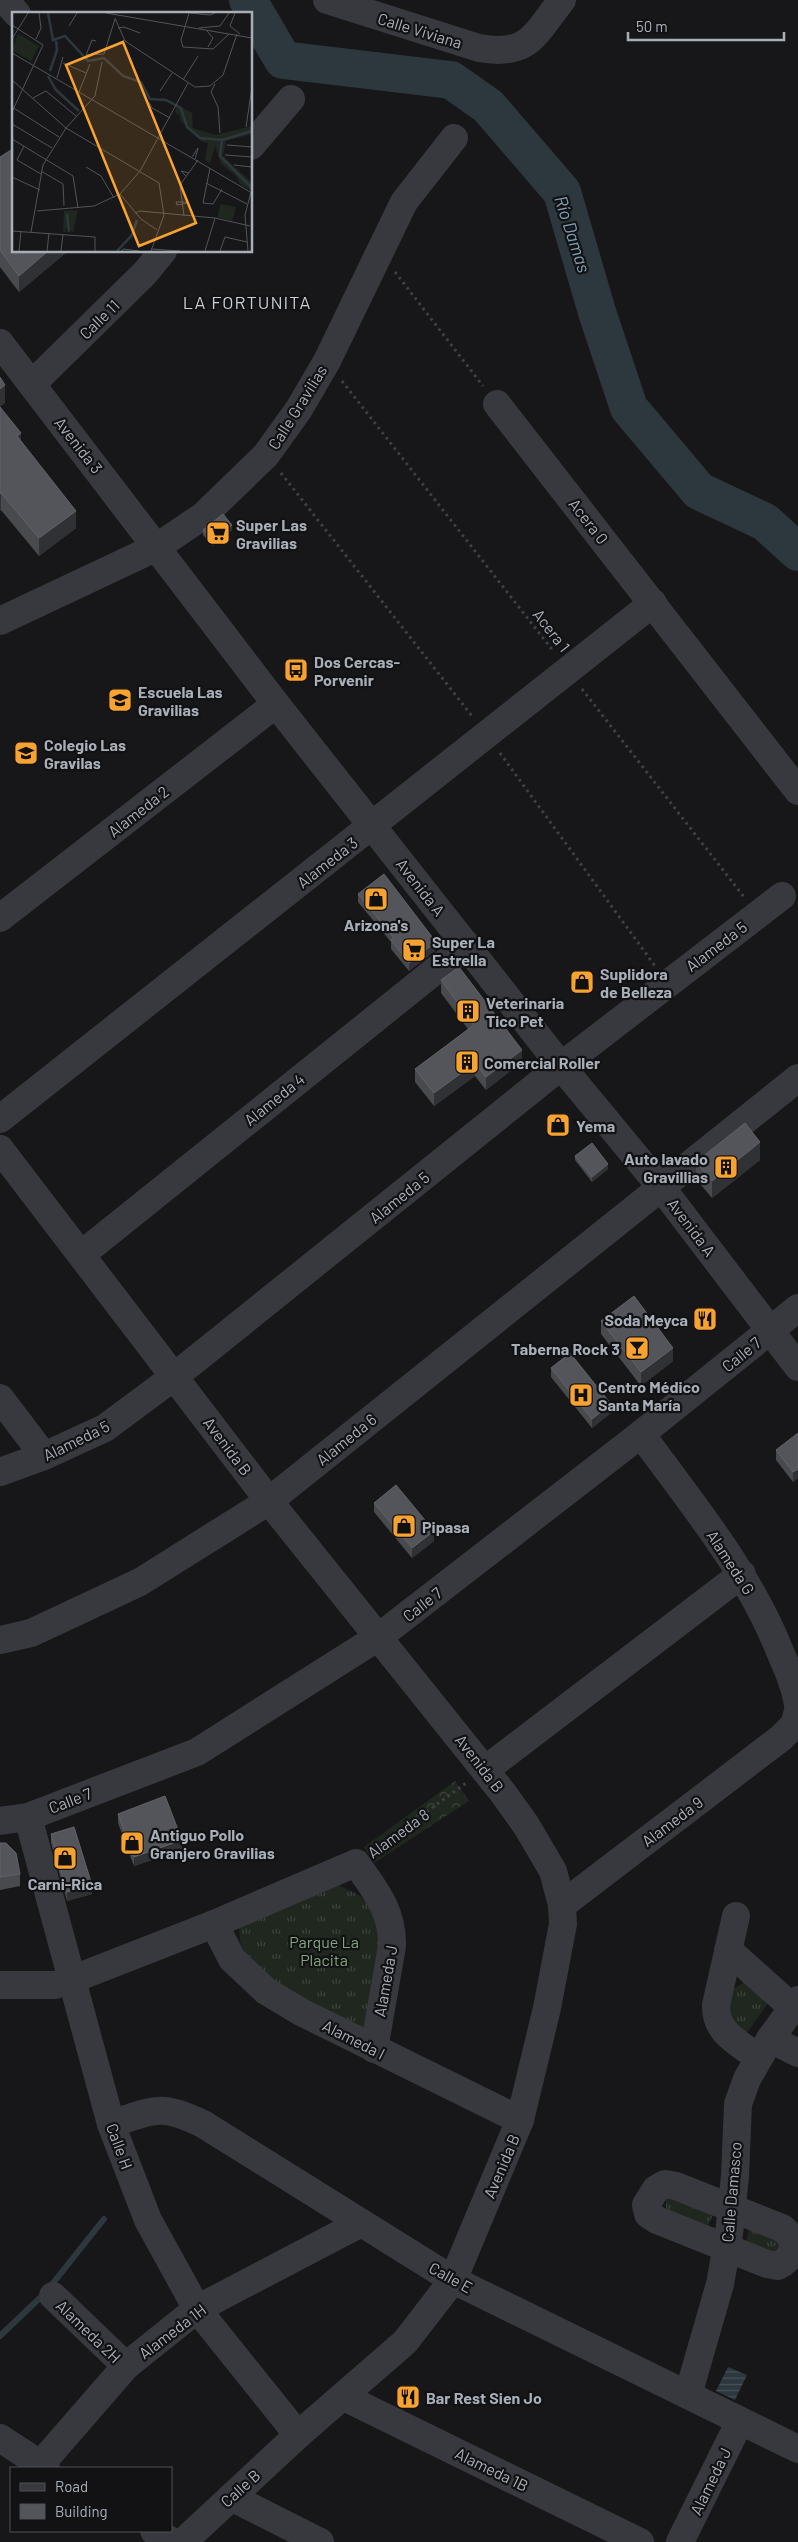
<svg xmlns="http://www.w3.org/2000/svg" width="798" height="2542" font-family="Barlow,sans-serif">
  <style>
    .grass { fill: url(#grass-tufts) }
    .forest { fill: url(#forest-crowns) }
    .water { fill: url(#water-rules) }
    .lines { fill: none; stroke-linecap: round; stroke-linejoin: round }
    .stream { stroke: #2c383e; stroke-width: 6 }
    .river { stroke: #2c383e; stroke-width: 38 }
    .path { stroke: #3e4145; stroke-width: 3; stroke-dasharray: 2.5 4; stroke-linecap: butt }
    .minor { stroke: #38393e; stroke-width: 28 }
    .wall { fill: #484a4e }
    .shaded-wall { fill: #303134 }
    .building { fill: #53555a; stroke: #606368 }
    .labels { text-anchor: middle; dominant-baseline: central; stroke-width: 4.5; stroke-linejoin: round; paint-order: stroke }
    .street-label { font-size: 16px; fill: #a9afb9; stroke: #121214 }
    .poi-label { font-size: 16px; font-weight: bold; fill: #a9afb9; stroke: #121214; text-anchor: start }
    .park-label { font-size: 16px; fill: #80a57f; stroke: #121214 }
    .water-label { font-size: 18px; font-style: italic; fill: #7fa1b5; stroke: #121214 }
    .neighbourhood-label { font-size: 18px; letter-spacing: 1px; fill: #caced5; stroke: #121214 }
    .inset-river { fill: none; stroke: #2c383e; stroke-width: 2.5 }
    .inset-road { fill: none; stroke: #515459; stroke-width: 1 }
    .view { fill: #f8a330; fill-opacity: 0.15; stroke: #f8a330; stroke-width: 2.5 }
    .inset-edge { fill: none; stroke: #a9afb9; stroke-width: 2.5 }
  </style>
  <defs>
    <pattern id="grass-tufts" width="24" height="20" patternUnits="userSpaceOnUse" patternTransform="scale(1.25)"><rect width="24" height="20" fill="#1f271f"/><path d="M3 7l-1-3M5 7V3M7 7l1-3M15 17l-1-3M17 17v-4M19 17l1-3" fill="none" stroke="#3d443d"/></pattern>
    <pattern id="forest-crowns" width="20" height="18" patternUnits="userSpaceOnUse" patternTransform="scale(1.25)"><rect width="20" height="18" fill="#1f271f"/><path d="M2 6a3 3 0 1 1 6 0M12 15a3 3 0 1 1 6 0" fill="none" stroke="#3d443d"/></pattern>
    <pattern id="water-rules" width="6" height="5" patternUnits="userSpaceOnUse" patternTransform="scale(1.25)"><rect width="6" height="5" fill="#2c383e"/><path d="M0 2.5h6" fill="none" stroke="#485258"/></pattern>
  </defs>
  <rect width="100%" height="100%" fill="#171719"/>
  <g class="grass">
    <path d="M339 1885C347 1890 360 1894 366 1901 395 1936 374 1992 366 2032L262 1976 241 1947 238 1920Z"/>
    <polygon points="746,1981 769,2002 745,2035 725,2016 727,1993"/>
    <polygon points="666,2197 714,2212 707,2229 673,2215 666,2208"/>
    <polygon points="749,2229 784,2238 778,2253 746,2243"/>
  </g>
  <polygon class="forest" points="455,1781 469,1801 374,1863 364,1847"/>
  <polygon class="water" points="728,2367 747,2375 735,2400 716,2391"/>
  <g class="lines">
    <polyline class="stream" points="0,2336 46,2292 104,2219"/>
    <polyline class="river" points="248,0 283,60 451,80 488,106 562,192 597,312 629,408 699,491 765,522 798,552"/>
    <g class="path">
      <polyline points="395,272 483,386"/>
      <polyline points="342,381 554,652"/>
      <polyline points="281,473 472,716"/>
      <polyline points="582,689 744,897"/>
      <polyline points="500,753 655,966"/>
      <polyline points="374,1850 466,1783"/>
    </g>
    <g class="minor">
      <polyline points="5,0 17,14"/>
      <path d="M327 0 479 48C529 57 534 35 562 0"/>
      <polyline points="251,146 291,99"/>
      <polyline points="0,343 276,704 561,1066 661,1187 798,1367"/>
      <polyline points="32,384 145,273 163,251"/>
      <polyline points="497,404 798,791"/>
      <polyline points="0,621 157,547 203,516 266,455 299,409 327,361 404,202 454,138"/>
      <polyline points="0,918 276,704"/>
      <polyline points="0,1119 653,603"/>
      <polyline points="0,1149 269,1501 503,1793 526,1825 553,1871 562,1905 563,1924 547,2008 520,2120 453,2280 405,2342 298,2435 183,2542"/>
      <polyline points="82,1254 467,945"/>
      <polyline points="0,1398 44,1456"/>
      <path d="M641 1434C692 1504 749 1572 781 1654 788 1670 795 1686 798 1704"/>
      <polyline points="0,1472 44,1456 105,1428 175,1376 561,1066 782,896"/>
      <polyline points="0,1640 31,1633 140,1582 269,1501 798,1078"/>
      <polyline points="485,1770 742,1574"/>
      <polyline points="28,1817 111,2124 148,2220 197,2309 298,2435"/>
      <polyline points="0,1821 28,1817 197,1752 380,1636 641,1434 798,1308"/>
      <polyline points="562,1905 781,1738 794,1725 798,1711"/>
      <path d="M736 1916 716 2005C715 2033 739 2043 759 2058"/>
      <polyline points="214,1924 232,1959 266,1991 301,2012 520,2120"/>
      <polyline points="728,1950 793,2008"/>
      <path d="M0 1985H55L71 1980 214 1924 356 1863C375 1890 393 1911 392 1946L374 2049"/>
      <polyline points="770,2039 798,2053"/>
      <path d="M111 2124C154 2110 160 2103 203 2124L453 2280 798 2449"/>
      <path d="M665 2184 676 2186 782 2228C798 2240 796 2256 778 2266L767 2264 657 2220 648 2214 646 2205 656 2189Z"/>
      <polyline points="53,2296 126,2366"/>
      <polyline points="688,2395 720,2284 729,2234 735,2176 738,2104 747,2079 770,2039 798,2000"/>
      <polyline points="344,2397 640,2542"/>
      <polyline points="0,2438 46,2468"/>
      <polyline points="40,2465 126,2366 197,2309 361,2223"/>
      <polyline points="231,2497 320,2542"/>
      <polyline points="154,2531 173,2542"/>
      <polyline points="680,2542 740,2421"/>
    </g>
  </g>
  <g class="wall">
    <polygon points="0,157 68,251 19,292 0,267"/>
    <polygon points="0,407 76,528 39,556 1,510"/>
    <polygon points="203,530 232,530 213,546 203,535"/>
    <polygon points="358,894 436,950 409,971 391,949 391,942 358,902"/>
    <polygon points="441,980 522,1062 486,1090 475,1076 434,1106 415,1082 415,1069 468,1029 441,993"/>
    <polygon points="575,1156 608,1169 592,1182 575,1160"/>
    <polygon points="760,1160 712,1198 696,1179 696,1162"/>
    <polygon points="601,1321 673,1361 641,1386 601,1334"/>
    <polygon points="551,1368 611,1413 592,1428 551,1377"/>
    <polygon points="798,1433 798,1478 793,1482 776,1460 776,1450"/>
    <polygon points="374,1503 434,1541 412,1558 374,1512"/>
    <polygon points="118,1814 182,1850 134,1866 118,1823"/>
    <polygon points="51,1834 92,1894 67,1901 51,1843"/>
    <polygon points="0,1843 20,1874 20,1886 0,1890"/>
  </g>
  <g class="shaded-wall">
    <polygon points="48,251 68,251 19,292 19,276"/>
    <polygon points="5,385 5,403 0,407 0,389"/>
    <polygon points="21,433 21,450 17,436"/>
    <polygon points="1,493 1,510 0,512 0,494"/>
    <polygon points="76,511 76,528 39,556 39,538"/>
    <polygon points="232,525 232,530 213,546 213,541"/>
    <polygon points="436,942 436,950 409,971 409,963"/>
    <polygon points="522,1050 522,1062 486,1090 486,1077"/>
    <polygon points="475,1063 475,1076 434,1106 434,1093"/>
    <polygon points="760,1142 760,1160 712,1198 712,1181"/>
    <polygon points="608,1164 608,1169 592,1182 592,1177"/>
    <polygon points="673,1348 673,1361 641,1386 641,1372"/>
    <polygon points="611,1404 611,1413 592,1428 592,1419"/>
    <polygon points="798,1469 798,1478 793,1482 793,1472"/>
    <polygon points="434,1531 434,1541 412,1558 412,1548"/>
    <polygon points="182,1840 182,1850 134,1866 134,1857"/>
    <polygon points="92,1885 92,1894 67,1901 67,1892"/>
  </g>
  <g class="building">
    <polygon points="11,150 14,154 14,251 48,251 19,276 0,250 0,157"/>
    <polygon points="0,377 5,385 0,389"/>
    <polygon points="0,407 21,433 17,436 76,511 39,538 1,493 0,494"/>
    <polygon points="223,514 232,525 213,541 203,530"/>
    <polygon points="384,874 436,942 409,963 391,940 394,938 358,894"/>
    <polygon points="459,967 522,1050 486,1077 475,1063 434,1093 415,1069 474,1025 441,980"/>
    <polygon points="745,1123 760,1142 712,1181 696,1162"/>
    <polygon points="592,1143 608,1164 592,1177 575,1156"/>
    <polygon points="634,1296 673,1348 641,1372 601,1321"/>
    <polygon points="570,1353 611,1404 592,1419 551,1368"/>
    <polygon points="798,1433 798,1469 793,1472 776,1450"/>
    <polygon points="396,1485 434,1531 412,1548 374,1503"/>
    <polygon points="165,1796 182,1840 134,1857 118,1814"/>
    <polygon points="74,1827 92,1885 67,1892 51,1834"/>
    <polygon points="0,1843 6,1843 16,1853 20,1874 0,1877"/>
  </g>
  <defs>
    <g id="supermarket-square" transform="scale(1.25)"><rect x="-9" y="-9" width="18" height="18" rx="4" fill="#f8a330" stroke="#121214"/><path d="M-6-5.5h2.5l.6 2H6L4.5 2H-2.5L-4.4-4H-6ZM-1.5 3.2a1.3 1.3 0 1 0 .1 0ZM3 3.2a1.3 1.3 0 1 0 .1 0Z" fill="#111"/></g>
    <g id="bus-square" transform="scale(1.25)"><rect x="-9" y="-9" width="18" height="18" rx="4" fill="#f8a330" stroke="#121214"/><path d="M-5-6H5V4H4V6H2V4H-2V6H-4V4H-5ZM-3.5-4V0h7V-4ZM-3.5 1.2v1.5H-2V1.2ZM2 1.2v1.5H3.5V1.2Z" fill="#111"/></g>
    <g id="school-square" transform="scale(1.25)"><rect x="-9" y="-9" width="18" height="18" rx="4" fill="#f8a330" stroke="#121214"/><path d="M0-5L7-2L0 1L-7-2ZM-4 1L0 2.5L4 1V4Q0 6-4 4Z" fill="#111"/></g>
    <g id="shop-square" transform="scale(1.25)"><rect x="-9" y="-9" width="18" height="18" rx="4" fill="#f8a330" stroke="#121214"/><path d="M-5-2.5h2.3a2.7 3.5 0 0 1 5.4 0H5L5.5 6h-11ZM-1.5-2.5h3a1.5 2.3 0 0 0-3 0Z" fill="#111"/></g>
    <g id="building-square" transform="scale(1.25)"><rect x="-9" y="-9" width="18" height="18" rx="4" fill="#f8a330" stroke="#121214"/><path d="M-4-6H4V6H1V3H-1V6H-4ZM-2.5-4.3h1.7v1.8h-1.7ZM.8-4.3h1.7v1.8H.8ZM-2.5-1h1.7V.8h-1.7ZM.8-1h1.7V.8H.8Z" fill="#111"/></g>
    <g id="restaurant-square" transform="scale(1.25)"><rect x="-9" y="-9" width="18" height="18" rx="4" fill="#f8a330" stroke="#121214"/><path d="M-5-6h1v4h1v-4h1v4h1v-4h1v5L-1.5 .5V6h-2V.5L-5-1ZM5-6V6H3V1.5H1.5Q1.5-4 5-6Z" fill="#111"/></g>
    <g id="bar-square" transform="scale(1.25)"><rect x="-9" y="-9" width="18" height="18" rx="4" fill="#f8a330" stroke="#121214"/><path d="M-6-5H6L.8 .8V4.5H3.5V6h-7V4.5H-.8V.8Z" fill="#111"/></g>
    <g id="hospital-square" transform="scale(1.25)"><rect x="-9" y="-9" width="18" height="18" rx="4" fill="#f8a330" stroke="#121214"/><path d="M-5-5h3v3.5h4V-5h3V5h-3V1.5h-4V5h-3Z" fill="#111"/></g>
  </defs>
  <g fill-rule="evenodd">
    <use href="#supermarket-square" x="218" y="533"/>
    <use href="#bus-square" x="296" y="670"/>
    <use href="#school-square" x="120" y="700"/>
    <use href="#school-square" x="26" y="753"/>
    <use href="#shop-square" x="376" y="899"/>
    <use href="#supermarket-square" x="414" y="950"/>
    <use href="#shop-square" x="582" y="982"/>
    <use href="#building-square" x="468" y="1011"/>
    <use href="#building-square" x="467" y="1062"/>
    <use href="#shop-square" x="558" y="1125"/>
    <use href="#building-square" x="726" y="1167"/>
    <use href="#restaurant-square" x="705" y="1319"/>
    <use href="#bar-square" x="637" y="1348"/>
    <use href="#hospital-square" x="581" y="1395"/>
    <use href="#shop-square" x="404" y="1526"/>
    <use href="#shop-square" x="132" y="1843"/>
    <use href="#shop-square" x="65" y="1858"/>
    <use href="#restaurant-square" x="408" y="2397"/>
  </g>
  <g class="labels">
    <g class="street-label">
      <text transform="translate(420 30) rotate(17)">Calle Viviana</text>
      <text transform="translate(99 319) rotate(-44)">Calle 11</text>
      <text transform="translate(297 407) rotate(-58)">Calle Gravilias</text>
      <text transform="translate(79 445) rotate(52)">Avenida 3</text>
      <text transform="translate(589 521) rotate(52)">Acera 0</text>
      <text transform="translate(552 630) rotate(52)">Acera 1</text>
      <text transform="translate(138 811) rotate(-38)">Alameda 2</text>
      <text transform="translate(327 862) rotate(-38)">Alameda 3</text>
      <text transform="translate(421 887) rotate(52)">Avenida A</text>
      <text transform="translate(716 946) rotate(-37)">Alameda 5</text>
      <text transform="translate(274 1099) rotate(-39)">Alameda 4</text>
      <text transform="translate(399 1197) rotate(-39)">Alameda 5</text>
      <text transform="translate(692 1227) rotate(53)">Avenida A</text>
      <text transform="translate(741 1354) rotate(-39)">Calle 7</text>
      <text transform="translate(346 1439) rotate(-39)">Alameda 6</text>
      <text transform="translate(76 1440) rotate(-26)">Alameda 5</text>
      <text transform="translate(228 1446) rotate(53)">Avenida B</text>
      <text transform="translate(731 1562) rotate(57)">Alameda G</text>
      <text transform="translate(422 1604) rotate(-38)">Calle 7</text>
      <text transform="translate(480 1763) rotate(52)">Avenida B</text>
      <text transform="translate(70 1800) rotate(-21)">Calle 7</text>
      <text transform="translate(672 1821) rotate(-37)">Alameda 9</text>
      <text transform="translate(398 1833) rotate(-36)">Alameda 8</text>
      <text transform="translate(385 1981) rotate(-80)">Alameda J</text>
      <text transform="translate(354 2039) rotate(27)">Alameda I</text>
      <text transform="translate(120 2146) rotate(70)">Calle H</text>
      <text transform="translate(501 2166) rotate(-67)">Avenida B</text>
      <text transform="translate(731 2192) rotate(-85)">Calle Damasco</text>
      <text transform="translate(451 2277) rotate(29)">Calle E</text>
      <text transform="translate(89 2331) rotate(44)">Alameda 2H</text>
      <text transform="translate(172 2331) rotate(-37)">Alameda 1H</text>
      <text transform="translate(492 2469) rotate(26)">Alameda 1B</text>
      <text transform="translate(710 2481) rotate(-64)">Alameda J</text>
      <text transform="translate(240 2488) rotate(-42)">Calle B</text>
    </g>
    <g class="poi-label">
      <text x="236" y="524">Super Las<tspan x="236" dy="18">Gravilias</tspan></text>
      <text x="314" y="661">Dos Cercas-<tspan x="314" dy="18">Porvenir</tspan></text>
      <text x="138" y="691">Escuela Las<tspan x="138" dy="18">Gravilias</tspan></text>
      <text x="44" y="744">Colegio Las<tspan x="44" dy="18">Gravilas</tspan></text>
      <text x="376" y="924" text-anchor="middle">Arizona's</text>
      <text x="432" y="941">Super La<tspan x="432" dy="18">Estrella</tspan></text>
      <text x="600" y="973">Suplidora<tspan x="600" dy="18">de Belleza</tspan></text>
      <text x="486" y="1002">Veterinaria<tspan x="486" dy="18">Tico Pet</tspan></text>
      <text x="484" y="1062">Comercial Roller</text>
      <text x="576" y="1125">Yema</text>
      <text x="708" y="1158" text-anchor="end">Auto lavado<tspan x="708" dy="18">Gravillias</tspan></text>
      <text x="688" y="1319" text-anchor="end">Soda Meyca</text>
      <text x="620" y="1348" text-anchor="end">Taberna Rock 3</text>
      <text x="598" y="1386">Centro Médico<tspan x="598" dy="18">Santa María</tspan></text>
      <text x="422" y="1526">Pipasa</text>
      <text x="150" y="1834">Antiguo Pollo<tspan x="150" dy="18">Granjero Gravilias</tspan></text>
      <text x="65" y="1883" text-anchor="middle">Carni-Rica</text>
      <text x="426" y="2397">Bar Rest Sien Jo</text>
    </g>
    <g class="park-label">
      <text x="324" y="1941">Parque La<tspan x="324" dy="18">Placita</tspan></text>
    </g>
    <g class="water-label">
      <text transform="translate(573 234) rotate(72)">Río Damas</text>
    </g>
    <g class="neighbourhood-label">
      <text x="247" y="302">LA FORTUNITA</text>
    </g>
  </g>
  <g transform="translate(12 12)">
    <rect width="240" height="240" fill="#171719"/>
    <path d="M66 198 61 220 54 216V220H51L52 199Z" fill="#1f271f"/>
    <path d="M165 93 180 101 181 116 204 123 240 114V122L214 129 211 144 240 171V179L228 172 224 164 209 152 203 134 198 152 193 148 196 131 190 130 168 108V104L163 100Z" fill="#1f271f"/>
    <path d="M209 192 224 195 220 209 205 205Z" fill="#1f271f"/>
    <path d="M6 22 27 34 19 49 0 38Z" fill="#1f271f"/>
    <path class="inset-river" d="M36 1 41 28 53 24 76 49 92 46 111 64 129 70 138 87 154 88 169 96 175 115 188 126 210 128 240 119M38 59 45 38 44 29M36 64 44 78 67 99M210 128 208 144 240 176M55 202 57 220M105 239 120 223 125 208"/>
    <path class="inset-road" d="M94 1 240 26M177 1 169 28 171 35 201 37 217 22M178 1 198 3 203 1M223 1 218 14 228 22M103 6 113 29 183 75 198 74 211 63 225 22M0 13 31 33 0 100M57 14 65 1M106 16 112 15 128 21M187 16 208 14 217 1M195 19 201 26 196 35M0 27 16 1M24 27 29 16 27 1M84 29 80 28 74 43 92 42 103 7M0 41 240 181M51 51 74 61M45 66 51 45M0 68 54 116 147 171 152 203 139 239M171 68 186 44M203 72 199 80 206 95 208 121M148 79 160 61M67 80 78 52M21 86 34 79 64 104M137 90 140 96 158 106M0 95 47 125M0 112 40 136M234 115 240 75M0 127 61 164 66 196M215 133 240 135M12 134 5 148 29 162M213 143 240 145M180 145 186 136 183 147M222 153 240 155M74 155 89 164 102 186M198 156 191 191 201 192 210 177M29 159 51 172 52 194M174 164 169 159 177 161M0 165 28 178M194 171 235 192M108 182 129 207 145 218M164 190H174L176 191 165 193ZM25 199 82 194 108 182 128 159 176 71M123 201 128 199 203 206 238 214M172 204 168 173 186 148M0 219 83 225V239M19 220 31 153 54 116 83 84 90 50M139 237 168 239M7 239 9 219M35 239 37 221M49 239 51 222M110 239 111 237 127 239M193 239 203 206M208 239 213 225 235 230M236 239 233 203 239 180"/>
    <path class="view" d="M111 30 184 211 127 234 54 53Z"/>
    <rect width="240" height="240" class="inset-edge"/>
  </g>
  <rect x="10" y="2467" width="162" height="65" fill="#121214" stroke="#4e5156"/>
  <rect x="20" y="2483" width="25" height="8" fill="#38393e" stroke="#4e5156"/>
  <text x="55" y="2492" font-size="15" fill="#a9afb9">Road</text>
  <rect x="20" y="2504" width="25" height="15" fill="#53555a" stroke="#4e5156"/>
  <text x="55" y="2517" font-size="15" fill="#a9afb9">Building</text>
  <path d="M628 32v8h156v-8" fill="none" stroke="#a9afb9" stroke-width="2.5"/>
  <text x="636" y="32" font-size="15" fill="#a9afb9" stroke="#121214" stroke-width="4" paint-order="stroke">50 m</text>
</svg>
